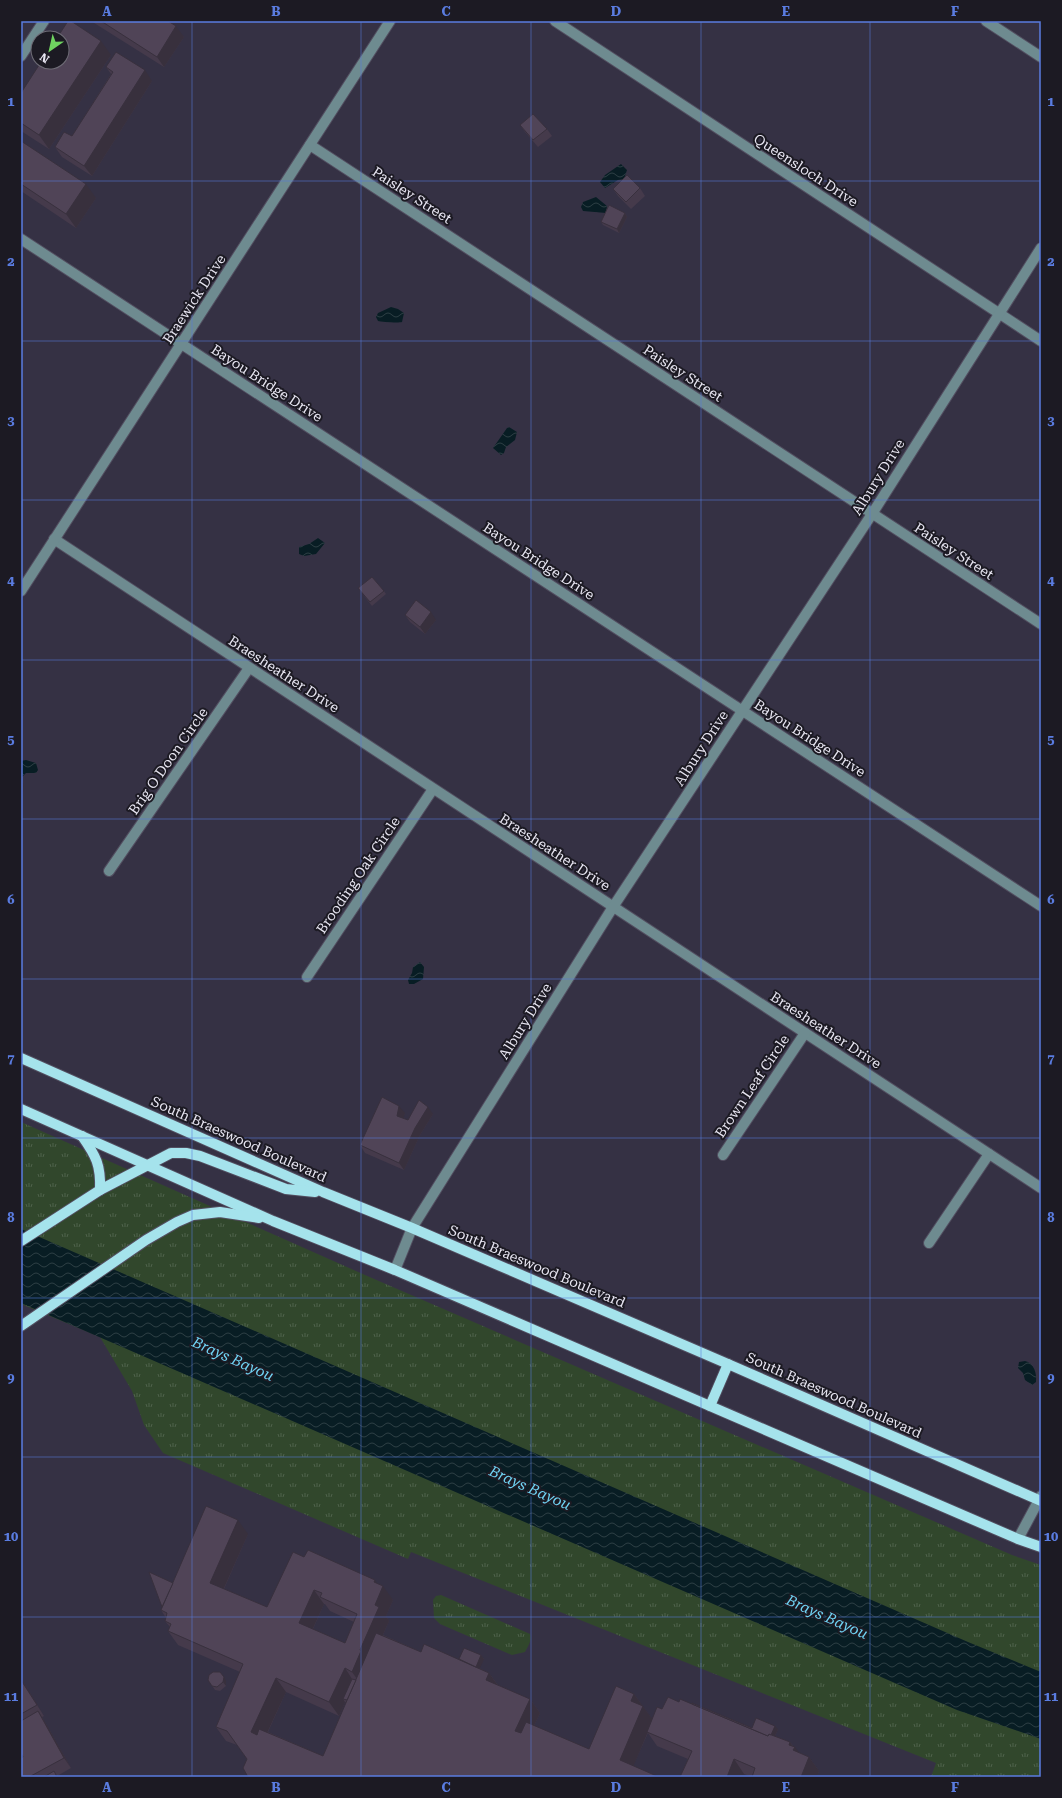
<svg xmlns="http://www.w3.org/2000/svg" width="1062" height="1798" font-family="'Roboto Serif',serif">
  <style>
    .grass { fill: url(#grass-tufts) }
    .water { fill: url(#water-waves) }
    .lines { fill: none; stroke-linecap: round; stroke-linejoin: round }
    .minor-casing { stroke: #524e60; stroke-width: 12 }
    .major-casing { stroke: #524e60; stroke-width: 12 }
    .minor { stroke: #6e8b90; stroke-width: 10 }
    .major { stroke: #a5e3ec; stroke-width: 10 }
    .wall { fill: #453a4b; fill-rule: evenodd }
    .shaded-wall { fill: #38303d }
    .building { fill: #504457; stroke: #38303d; fill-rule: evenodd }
    .grid { fill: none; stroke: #5a7ce0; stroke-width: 1; stroke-opacity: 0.55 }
    .labels { text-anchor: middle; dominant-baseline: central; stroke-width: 4; stroke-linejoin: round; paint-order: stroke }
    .street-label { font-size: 14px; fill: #e8e6f2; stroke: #1c1a23 }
    .water-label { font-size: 15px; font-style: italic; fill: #70d4f5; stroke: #1c1a23 }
    .neatline { fill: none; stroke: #5a7ce0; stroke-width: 1.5 }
    .grid-label { font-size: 13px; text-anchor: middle; font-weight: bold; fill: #5a7ce0 }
  </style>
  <defs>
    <pattern id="grass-tufts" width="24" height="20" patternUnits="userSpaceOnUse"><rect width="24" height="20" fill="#31472c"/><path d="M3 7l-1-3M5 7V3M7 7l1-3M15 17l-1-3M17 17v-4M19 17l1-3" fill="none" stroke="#4f624b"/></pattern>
    <pattern id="water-waves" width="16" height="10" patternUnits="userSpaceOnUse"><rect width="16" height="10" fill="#081d24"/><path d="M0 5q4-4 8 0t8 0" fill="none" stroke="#2c3e44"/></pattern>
  </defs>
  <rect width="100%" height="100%" fill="#353144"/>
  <g class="grass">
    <polygon points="21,1122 365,1275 1012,1555 1041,1565 1041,1777 931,1777 936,1763 411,1552 408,1559 163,1453 144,1425 132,1391 100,1337 21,1304"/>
    <path d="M441 1595 530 1634C532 1641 528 1646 525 1652L512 1655 440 1624 434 1618 433 1600 436 1596Z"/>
  </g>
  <g class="water">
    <polygon points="621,164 627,170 624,179 618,180 605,188 600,182 605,175"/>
    <polygon points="596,197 607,206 606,213 583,211 581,207 583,202"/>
    <path d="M391 307 398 309 404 313 402 322C399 323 381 322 378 321L376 317 378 313Z"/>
    <polygon points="509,427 517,432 515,440 506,447 504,453 501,455 493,448 507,428"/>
    <polygon points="318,538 325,543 316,554 304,556 299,554 299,547 309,544"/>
    <polygon points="26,760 36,763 38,770 36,773 26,773 21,778 21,761"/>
    <polygon points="420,962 424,967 423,979 414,984 409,984 408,980 412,973 413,967"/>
    <polygon points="21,1229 968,1642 1041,1672 1041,1739 957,1710 21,1303"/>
    <path d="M1025 1361C1034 1363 1037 1373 1036 1382L1032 1385 1025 1380 1023 1373 1018 1368 1019 1362Z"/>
  </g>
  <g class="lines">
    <g class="minor-casing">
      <g id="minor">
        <polyline points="555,21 1041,341"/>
        <polyline points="986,21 1041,57"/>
        <polyline points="21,56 44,21"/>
        <polyline points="310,145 1041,624"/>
        <polyline points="21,239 1041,906"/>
        <polyline points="54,539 1041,1188"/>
        <polyline points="21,591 390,21"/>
        <polyline points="109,871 249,668"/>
        <polyline points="307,977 433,789"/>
        <polyline points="723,1155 805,1033"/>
        <polyline points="929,1243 989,1154"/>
        <polyline points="395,1270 412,1228 613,907 872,514 1041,248"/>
        <polyline points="1018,1539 1041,1496"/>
      </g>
    </g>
    <g class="major-casing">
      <g id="major">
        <polyline points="21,1058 323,1192 412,1228 728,1364 1041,1501"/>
        <polyline points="21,1109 273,1221 395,1270 1018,1539 1041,1547"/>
        <path d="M82 1136C96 1156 101 1165 100 1190"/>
        <polyline points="21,1241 100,1190 171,1153 186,1153 200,1156 286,1189 315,1192"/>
        <polyline points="21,1326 146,1240 177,1222 193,1215 220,1212 259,1218"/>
        <polyline points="710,1406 728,1364"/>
      </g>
    </g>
    <use href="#minor" class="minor"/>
    <use href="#major" class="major"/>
  </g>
  <g class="wall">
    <polygon points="91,21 168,21 184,37 164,67"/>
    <polygon points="111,55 49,149 21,131 21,93"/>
    <polygon points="106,67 152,81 92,176 62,157 55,147 72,136 111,74"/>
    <polygon points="520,125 547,129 552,136 538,147 525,132"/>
    <polygon points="21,141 96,198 76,228 21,191"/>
    <polygon points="640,188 645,196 631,209 618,196 613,189"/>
    <polygon points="625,213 627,217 619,233 603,225 601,222"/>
    <polygon points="358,588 384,591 386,594 372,606"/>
    <polygon points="405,615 436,620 425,634 410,622"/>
    <polygon points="405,1113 403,1118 408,1120 433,1114 420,1135 404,1170 365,1153 360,1145"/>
    <path d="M248 1534 224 1589 267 1607 304 1557 377 1584 393 1600 386 1616 389 1621 383 1635 421 1652 459 1659 481 1655 484 1659 479 1668 489 1673 498 1685 530 1699 540 1713 534 1726 589 1749 634 1694 652 1719 662 1709 679 1702 752 1728 778 1729 775 1736 790 1742 798 1752 809 1757 819 1771 817 1777H752L744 1774 743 1777H680L688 1759 657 1746 648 1733 633 1766 247 1759 237 1745 226 1741 216 1727 240 1672 178 1645 168 1631 170 1627 165 1621 166 1618 161 1610 173 1583ZM324 1604H325L330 1611 354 1622 345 1643 313 1629ZM286 1692 339 1716 345 1702H346L323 1756 268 1732Z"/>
    <polygon points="21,1678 44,1716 42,1717 45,1722 71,1768 57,1776 58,1777 21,1777 23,1757 21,1753"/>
    <polygon points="208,1680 226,1681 226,1686 220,1691 215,1690"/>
  </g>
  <g class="shaded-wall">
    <polygon points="176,26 184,37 164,67 157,57"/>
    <polygon points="101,41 111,55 49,149 39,135"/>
    <polygon points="145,70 152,81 92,176 84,166"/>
    <polygon points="86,184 96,198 76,228 66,214"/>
    <polygon points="625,213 627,217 619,233 617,229"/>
    <polygon points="21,306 23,309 21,312"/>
    <polygon points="431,612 436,620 425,634 420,627"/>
    <polygon points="21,780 24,785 21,805"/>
    <polygon points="399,1106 405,1113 402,1123 397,1116"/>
    <polygon points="428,1107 433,1114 420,1135 404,1170 399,1163 415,1128"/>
    <polygon points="238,1520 248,1534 220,1597 210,1583"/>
    <polygon points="375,1580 381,1590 383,1586 393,1600 386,1616 389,1621 370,1664 362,1686 352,1672 375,1605 374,1582"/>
    <polygon points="314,1590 324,1604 309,1637 299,1623"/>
    <polygon points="481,1655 484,1659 476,1677 473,1673"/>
    <polygon points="345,1668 354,1682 343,1699 345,1702 339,1716 329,1702"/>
    <polygon points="489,1673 499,1687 486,1680"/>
    <polygon points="224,1677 226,1681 226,1686 223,1682"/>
    <polygon points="21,1678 44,1716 37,1705 21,1680"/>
    <polygon points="276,1678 286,1692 261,1746 251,1732"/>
    <polygon points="634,1694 653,1720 630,1774 620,1760 631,1701"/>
    <polygon points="530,1699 540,1713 525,1745 515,1731"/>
    <polygon points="38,1711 45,1722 71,1768 64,1758"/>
    <polygon points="775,1726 778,1729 770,1747 768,1743"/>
    <polygon points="790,1742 794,1748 795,1747 805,1761 803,1764 789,1745"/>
    <polygon points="809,1757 819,1771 817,1777 801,1777"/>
    <polygon points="734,1759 744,1774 743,1777 727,1777"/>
  </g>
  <g class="building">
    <polygon points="68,21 71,21 101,41 39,135 21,123 21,93 41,62 62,62 62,38 57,38"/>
    <polygon points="101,21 168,21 176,26 157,57"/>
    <polygon points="116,52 145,70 84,166 55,147 64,132 72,136 113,72 106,67"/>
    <polygon points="533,114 547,129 533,140 520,125"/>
    <polygon points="21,141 86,184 66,214 21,184"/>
    <polygon points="627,175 640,188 626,202 613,189"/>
    <polygon points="609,205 625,213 617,229 601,222"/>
    <polygon points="372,577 384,591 370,602 358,588"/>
    <polygon points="416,600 431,612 420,627 405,615"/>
    <polygon points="382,1097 399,1106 397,1116 408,1120 419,1100 428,1107 415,1128 399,1163 360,1145"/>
    <path d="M206 1506 238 1520 210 1583 267 1607 293 1552 304 1557 308 1550 375 1580 374 1582 383 1586 375 1605 379 1607 360 1650 361 1651 352 1672 345 1668 329 1702 276 1678 251 1732 257 1735 259 1729 323 1756 376 1633 421 1652 424 1644 489 1673 486 1680 530 1699 515 1731 521 1733 526 1722 589 1749 616 1686 634 1694 631 1701 643 1706 620 1760 659 1777H248L243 1768 247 1759 227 1731 216 1727 243 1664 168 1631 171 1624 165 1621 167 1613 161 1610ZM314 1590 322 1593 320 1597 357 1614 345 1643 299 1623Z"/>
    <polygon points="149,1572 173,1583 162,1607"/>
    <polygon points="464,1648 481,1655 476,1667 459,1659"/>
    <polygon points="213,1672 220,1672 224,1677 223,1682 217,1687 212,1686 208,1680 209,1675"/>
    <polygon points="352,1679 356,1680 347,1700 343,1699"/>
    <polygon points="21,1680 37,1705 21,1714"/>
    <polygon points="668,1697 679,1702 680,1699 768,1736 769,1734 790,1742 789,1745 795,1747 793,1750 809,1757 801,1777 752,1777 755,1768 734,1759 727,1777 680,1777 692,1751 647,1732 657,1707 662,1709"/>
    <polygon points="692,1703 752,1728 756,1718 775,1726 771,1735 769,1734 768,1736 692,1704"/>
    <polygon points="38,1711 64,1758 29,1777 21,1777 21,1758 23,1757 21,1753 21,1721"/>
    <polygon points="54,1771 57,1777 44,1777"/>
  </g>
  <path class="grid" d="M192 21V1777M361 21V1777M531 21V1777M701 21V1777M870 21V1777M21 181H1041M21 341H1041M21 500H1041M21 660H1041M21 819H1041M21 979H1041M21 1138H1041M21 1298H1041M21 1457H1041M21 1617H1041"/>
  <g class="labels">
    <g class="street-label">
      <text transform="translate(806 170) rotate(33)">Queensloch Drive</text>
      <text transform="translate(412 195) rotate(33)">Paisley Street</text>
      <text transform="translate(194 299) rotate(-57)">Braewick Drive</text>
      <text transform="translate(683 373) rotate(33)">Paisley Street</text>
      <text transform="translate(267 383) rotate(33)">Bayou Bridge Drive</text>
      <text transform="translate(878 477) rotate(-58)">Albury Drive</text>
      <text transform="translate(954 551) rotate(33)">Paisley Street</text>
      <text transform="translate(539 561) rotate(33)">Bayou Bridge Drive</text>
      <text transform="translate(284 674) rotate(33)">Braesheather Drive</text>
      <text transform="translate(810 738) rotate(33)">Bayou Bridge Drive</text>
      <text transform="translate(701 748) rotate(-57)">Albury Drive</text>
      <text transform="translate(168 761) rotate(-55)">Brig O Doon Circle</text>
      <text transform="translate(555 852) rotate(33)">Braesheather Drive</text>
      <text transform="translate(358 875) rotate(-56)">Brooding Oak Circle</text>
      <text transform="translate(525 1021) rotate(-58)">Albury Drive</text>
      <text transform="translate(826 1030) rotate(33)">Braesheather Drive</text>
      <text transform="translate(752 1086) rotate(-56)">Brown Leaf Circle</text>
      <text transform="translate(239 1139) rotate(24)">South Braeswood Boulevard</text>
      <text transform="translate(537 1266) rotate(23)">South Braeswood Boulevard</text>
      <text transform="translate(834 1395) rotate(24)">South Braeswood Boulevard</text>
    </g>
    <g class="water-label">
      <text transform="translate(233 1359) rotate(24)">Brays Bayou</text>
      <text transform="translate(530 1488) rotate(24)">Brays Bayou</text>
      <text transform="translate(827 1617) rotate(24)">Brays Bayou</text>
    </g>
  </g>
  <rect width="1062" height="1798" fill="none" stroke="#1c1a23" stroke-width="44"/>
  <g transform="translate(50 50) rotate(214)"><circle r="19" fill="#1c1a23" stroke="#6e6c76"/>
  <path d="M0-3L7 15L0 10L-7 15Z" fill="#6fd360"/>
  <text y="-6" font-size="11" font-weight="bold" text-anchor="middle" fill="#e8e6f2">N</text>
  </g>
  <rect x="22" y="22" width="1018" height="1754" class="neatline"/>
  <g class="grid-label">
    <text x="107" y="16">A</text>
    <text x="276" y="16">B</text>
    <text x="446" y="16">C</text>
    <text x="616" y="16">D</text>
    <text x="786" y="16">E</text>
    <text x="955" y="16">F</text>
    <text x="11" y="106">1</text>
    <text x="1051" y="106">1</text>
    <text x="11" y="266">2</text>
    <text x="1051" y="266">2</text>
    <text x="11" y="425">3</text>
    <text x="1051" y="425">3</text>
    <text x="11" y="585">4</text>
    <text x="1051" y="585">4</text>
    <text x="11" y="744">5</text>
    <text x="1051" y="744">5</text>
    <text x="11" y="904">6</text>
    <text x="1051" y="904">6</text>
    <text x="11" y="1063">7</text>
    <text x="1051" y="1063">7</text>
    <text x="11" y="1222">8</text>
    <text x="1051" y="1222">8</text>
    <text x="11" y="1382">9</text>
    <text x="1051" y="1382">9</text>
    <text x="11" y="1541">10</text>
    <text x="1051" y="1541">10</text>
    <text x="11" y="1701">11</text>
    <text x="1051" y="1701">11</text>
    <text x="107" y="1792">A</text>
    <text x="276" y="1792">B</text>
    <text x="446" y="1792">C</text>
    <text x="616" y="1792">D</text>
    <text x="786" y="1792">E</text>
    <text x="955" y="1792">F</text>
  </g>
</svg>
